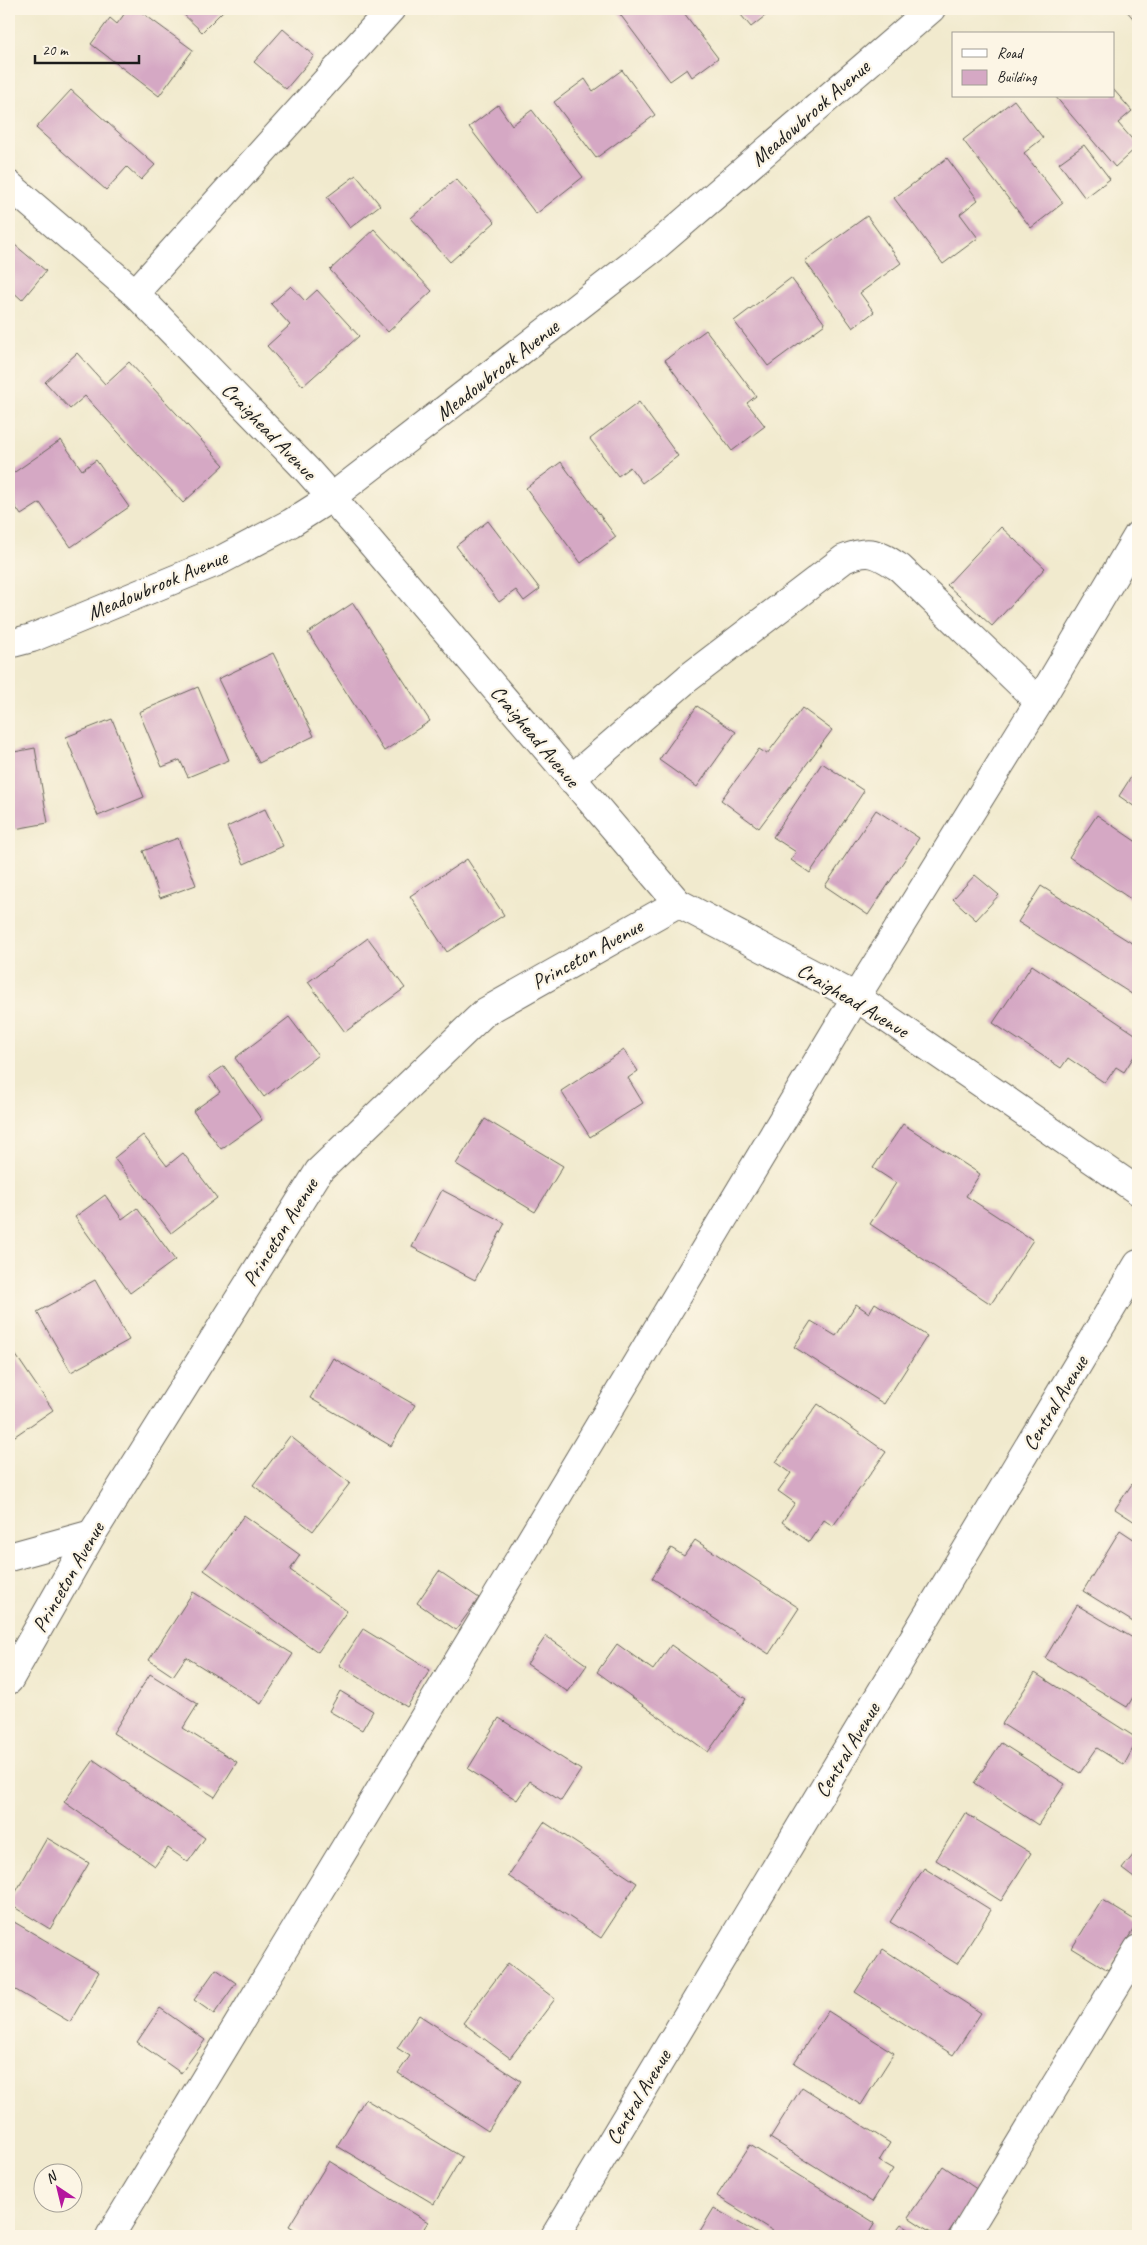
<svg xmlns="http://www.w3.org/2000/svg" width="1147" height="2245" font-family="Caveat,sans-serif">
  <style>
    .building { fill: #d5a8c4 }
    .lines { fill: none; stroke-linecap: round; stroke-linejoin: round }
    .minor-casing { stroke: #67645a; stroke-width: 30 }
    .minor { stroke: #fff; stroke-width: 28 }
    .labels { text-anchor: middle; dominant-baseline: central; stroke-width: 4.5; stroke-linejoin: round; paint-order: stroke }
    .street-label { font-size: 21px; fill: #1c1c1c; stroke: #fcf5e5 }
  </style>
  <rect width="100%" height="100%" fill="#fcf5e5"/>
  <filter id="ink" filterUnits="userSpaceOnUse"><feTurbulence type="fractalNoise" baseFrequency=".02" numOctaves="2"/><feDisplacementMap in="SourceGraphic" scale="10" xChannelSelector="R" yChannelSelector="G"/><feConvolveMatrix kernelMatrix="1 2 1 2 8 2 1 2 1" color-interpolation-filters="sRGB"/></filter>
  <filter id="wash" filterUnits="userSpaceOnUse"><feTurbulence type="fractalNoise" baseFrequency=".0096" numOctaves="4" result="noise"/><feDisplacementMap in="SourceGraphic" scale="20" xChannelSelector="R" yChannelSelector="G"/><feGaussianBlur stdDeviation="1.12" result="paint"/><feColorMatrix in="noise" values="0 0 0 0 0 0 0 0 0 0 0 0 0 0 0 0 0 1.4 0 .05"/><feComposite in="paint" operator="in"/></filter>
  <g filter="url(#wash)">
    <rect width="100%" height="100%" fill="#f1eace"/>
    <g id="blocks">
      <g class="building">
        <polygon points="128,9 137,9 193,50 159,96 91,44 110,18 117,24"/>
        <polygon points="178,9 225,9 202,32"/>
        <polygon points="616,9 681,9 718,58 692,77 687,69 670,81"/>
        <polygon points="736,9 774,9 751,27"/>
        <polygon points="1125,9 1138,9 1138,24"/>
        <polygon points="283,29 314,56 286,89 254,62"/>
        <polygon points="622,70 655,115 596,158 554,102 585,79 593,91"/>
        <polygon points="1113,89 1132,111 1118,123 1138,146 1115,167 1055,96 1113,96"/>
        <polygon points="71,90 155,165 141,180 127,167 106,190 36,128"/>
        <polygon points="1014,100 1043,138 1024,153 1063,203 1031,228 963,140"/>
        <polygon points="498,105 512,125 532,110 583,177 536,214 469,127"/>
        <polygon points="1084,145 1110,179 1085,198 1059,163"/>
        <polygon points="947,158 978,200 960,214 978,238 943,264 894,198"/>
        <polygon points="356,175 380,205 350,228 327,197"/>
        <polygon points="456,179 495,222 450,262 411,218"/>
        <polygon points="867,216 901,263 860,293 874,312 853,328 805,261"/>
        <polygon points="374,229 432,291 388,332 330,270"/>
        <polygon points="9,240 46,271 22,300 9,288"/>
        <polygon points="791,278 825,324 768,366 734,321"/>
        <polygon points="291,286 305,301 317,290 359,336 303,386 267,346 290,325 271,304"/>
        <polygon points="706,330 756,396 747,403 765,426 732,451 665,360"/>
        <polygon points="77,353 105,384 129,362 224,465 183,503 85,396 70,409 45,382"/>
        <polygon points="639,402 678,456 642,483 630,467 618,476 590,439"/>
        <polygon points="61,440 82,470 96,460 129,507 71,547 40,503 21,515 9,497 9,476"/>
        <polygon points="561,462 616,537 581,563 526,488"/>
        <polygon points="488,521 540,589 524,601 516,590 499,602 456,546"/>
        <polygon points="1001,527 1045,568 992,626 947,585"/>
        <polygon points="353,603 430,721 384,751 308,633"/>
        <polygon points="273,653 314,736 259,763 218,679"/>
        <polygon points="198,687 229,760 188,777 180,760 162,767 139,712"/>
        <polygon points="697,706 736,732 697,787 659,760"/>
        <polygon points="802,708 832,730 759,828 721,800 759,749 767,754"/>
        <polygon points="112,719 144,797 98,816 66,737"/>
        <polygon points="35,748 48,823 9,830 9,753"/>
        <polygon points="822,763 864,791 810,873 791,860 796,852 773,837"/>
        <polygon points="1138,766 1138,809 1119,796"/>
        <polygon points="265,809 283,846 244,864 227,827"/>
        <polygon points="876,810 919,838 868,915 825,886"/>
        <polygon points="1097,815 1138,843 1138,904 1069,857"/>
        <polygon points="178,838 196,885 160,898 143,851"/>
        <polygon points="467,859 504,915 447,952 410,896"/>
        <polygon points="975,875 999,895 976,920 953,899"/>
        <polygon points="1041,886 1138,947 1138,998 1018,922"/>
        <polygon points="368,938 405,988 345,1032 308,982"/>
        <polygon points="1032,965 1138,1036 1138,1050 1124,1072 1116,1067 1105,1083 1068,1058 1061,1068 993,1023"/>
        <polygon points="289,1017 318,1055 264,1097 235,1058"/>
        <polygon points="624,1050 638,1071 628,1078 643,1103 590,1137 561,1091"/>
        <polygon points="224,1066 262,1120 221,1149 193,1111 220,1092 209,1076"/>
        <polygon points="485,1119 563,1166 535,1212 456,1164"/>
        <polygon points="903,1124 980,1174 966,1196 1033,1240 991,1304 870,1224 896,1183 873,1168"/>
        <polygon points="143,1135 167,1166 183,1153 217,1198 171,1233 114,1158"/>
        <polygon points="442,1190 505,1223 475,1280 412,1247"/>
        <polygon points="105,1195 122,1219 137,1208 175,1260 130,1293 75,1217"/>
        <polygon points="95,1280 129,1340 71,1372 37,1312"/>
        <polygon points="875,1303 927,1336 884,1404 794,1347 811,1321 836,1336 856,1304 869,1313"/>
        <polygon points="9,1345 53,1410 9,1440"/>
        <polygon points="333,1358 415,1405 391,1446 310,1398"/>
        <polygon points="818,1404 886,1452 833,1526 824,1520 809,1542 782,1522 795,1503 778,1491 791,1473 776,1462"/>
        <polygon points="290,1436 350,1483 313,1531 253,1485"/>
        <polygon points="1132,1484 1138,1488 1138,1524 1115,1509"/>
        <polygon points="244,1515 300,1555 290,1570 347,1611 318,1652 204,1570"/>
        <polygon points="1120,1530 1138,1542 1138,1625 1083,1591"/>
        <polygon points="695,1540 799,1608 769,1654 652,1578 671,1548 684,1556"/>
        <polygon points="439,1571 479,1598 456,1630 417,1603"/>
        <polygon points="193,1592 293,1654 261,1704 186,1657 173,1676 149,1660"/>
        <polygon points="1077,1605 1138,1641 1138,1696 1135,1694 1127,1707 1045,1658"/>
        <polygon points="363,1629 430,1670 407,1707 339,1665"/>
        <polygon points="546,1636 587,1665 568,1692 527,1664"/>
        <polygon points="617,1644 653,1670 671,1645 746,1699 708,1752 597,1672"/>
        <polygon points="1035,1673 1138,1739 1124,1765 1097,1748 1080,1773 1002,1724"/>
        <polygon points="150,1674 198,1704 183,1728 237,1762 215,1797 113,1733"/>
        <polygon points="340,1691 373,1711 362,1730 329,1711"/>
        <polygon points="499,1718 581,1770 561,1801 530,1781 517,1800 468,1769"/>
        <polygon points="1001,1743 1065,1784 1038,1825 974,1783"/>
        <polygon points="94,1760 205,1838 188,1862 168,1848 155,1866 64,1802"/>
        <polygon points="965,1813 1031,1853 1001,1901 936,1860"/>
        <polygon points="544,1822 637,1883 601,1938 508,1876"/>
        <polygon points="47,1838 89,1863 50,1929 9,1904"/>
        <polygon points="1138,1849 1138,1881 1122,1869"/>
        <polygon points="924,1868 991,1910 957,1964 890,1922"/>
        <polygon points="1102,1900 1138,1922 1108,1970 1072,1948"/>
        <polygon points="9,1919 99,1972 70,2022 9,1986"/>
        <polygon points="883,1949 981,2013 953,2055 855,1992"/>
        <polygon points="508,1963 555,1999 510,2058 463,2023"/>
        <polygon points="216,1969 236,1983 214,2014 194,2000"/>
        <polygon points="160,2008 205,2040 181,2073 137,2042"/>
        <polygon points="828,2011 894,2053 861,2105 794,2063"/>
        <polygon points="419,2015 521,2081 488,2131 398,2073 410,2056 397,2048"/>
        <polygon points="802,2087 890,2143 879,2161 893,2169 872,2202 770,2138"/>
        <polygon points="365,2099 462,2157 434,2204 337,2146"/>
        <polygon points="750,2145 875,2223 867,2236 781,2236 717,2196"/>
        <polygon points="329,2161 428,2222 419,2236 305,2236 289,2226"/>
        <polygon points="943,2166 978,2190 946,2236 937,2236 908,2217"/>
        <polygon points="714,2208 761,2236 697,2236"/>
        <polygon points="901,2224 919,2236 892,2236"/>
      </g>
    </g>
  </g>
  <g filter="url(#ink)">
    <use href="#blocks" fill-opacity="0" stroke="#67645a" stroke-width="1"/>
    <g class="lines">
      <g class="minor-casing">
        <g id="minor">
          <polyline points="9,185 135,293 307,470 355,524 678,903 856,997 1138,1191"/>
          <polyline points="135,293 391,9"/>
          <polyline points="9,644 32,638 219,561 291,523 332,497 655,247 931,9"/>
          <path d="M571 779 688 678 844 559C870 548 877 553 900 568L1039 702"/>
          <polyline points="9,1557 92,1534"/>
          <polyline points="9,1680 92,1534 319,1171 485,1012 678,903"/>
          <polyline points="110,2236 480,1625 856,997 1039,702 1138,535"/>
          <polyline points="555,2236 1138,1264"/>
          <polyline points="964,2236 1138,1949"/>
        </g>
      </g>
      <use href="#minor" class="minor"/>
    </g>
  </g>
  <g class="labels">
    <g class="street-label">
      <text transform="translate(810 113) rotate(-41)">Meadowbrook Avenue</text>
      <text transform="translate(497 370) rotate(-38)">Meadowbrook Avenue</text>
      <text transform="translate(269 431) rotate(46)">Craighead Avenue</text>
      <text transform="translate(157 585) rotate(-23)">Meadowbrook Avenue</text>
      <text transform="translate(535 736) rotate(50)">Craighead Avenue</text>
      <text transform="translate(587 954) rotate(-29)">Princeton Avenue</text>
      <text transform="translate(853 1000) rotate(31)">Craighead Avenue</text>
      <text transform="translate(280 1232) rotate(-58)">Princeton Avenue</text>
      <text transform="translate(1055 1403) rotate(-59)">Central Avenue</text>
      <text transform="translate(68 1577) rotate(-60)">Princeton Avenue</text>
      <text transform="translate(847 1750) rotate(-59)">Central Avenue</text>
      <text transform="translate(638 2097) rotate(-59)">Central Avenue</text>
    </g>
  </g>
  <rect width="1147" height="2245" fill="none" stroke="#fcf5e5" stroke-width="30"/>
  <rect x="952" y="32" width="162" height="65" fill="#fcf5e5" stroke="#a29e95"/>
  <rect x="962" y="49" width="25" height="8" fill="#ffffff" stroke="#a29e95"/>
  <text x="997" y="58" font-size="15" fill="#1c1c1c">Road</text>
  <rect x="962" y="70" width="25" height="15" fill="#d5a8c4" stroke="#a29e95"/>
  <text x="997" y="82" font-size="15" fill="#1c1c1c">Building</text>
  <g transform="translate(58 2188) rotate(325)"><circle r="24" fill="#fcf5e5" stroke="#a29e95"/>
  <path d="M0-4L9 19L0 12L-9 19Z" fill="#b5179e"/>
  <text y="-8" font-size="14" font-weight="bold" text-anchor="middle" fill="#1c1c1c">N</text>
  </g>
  <path d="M35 55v8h104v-8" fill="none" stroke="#1c1c1c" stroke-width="2.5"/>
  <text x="42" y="55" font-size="15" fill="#1c1c1c" stroke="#fcf5e5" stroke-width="4" paint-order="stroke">20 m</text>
</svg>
